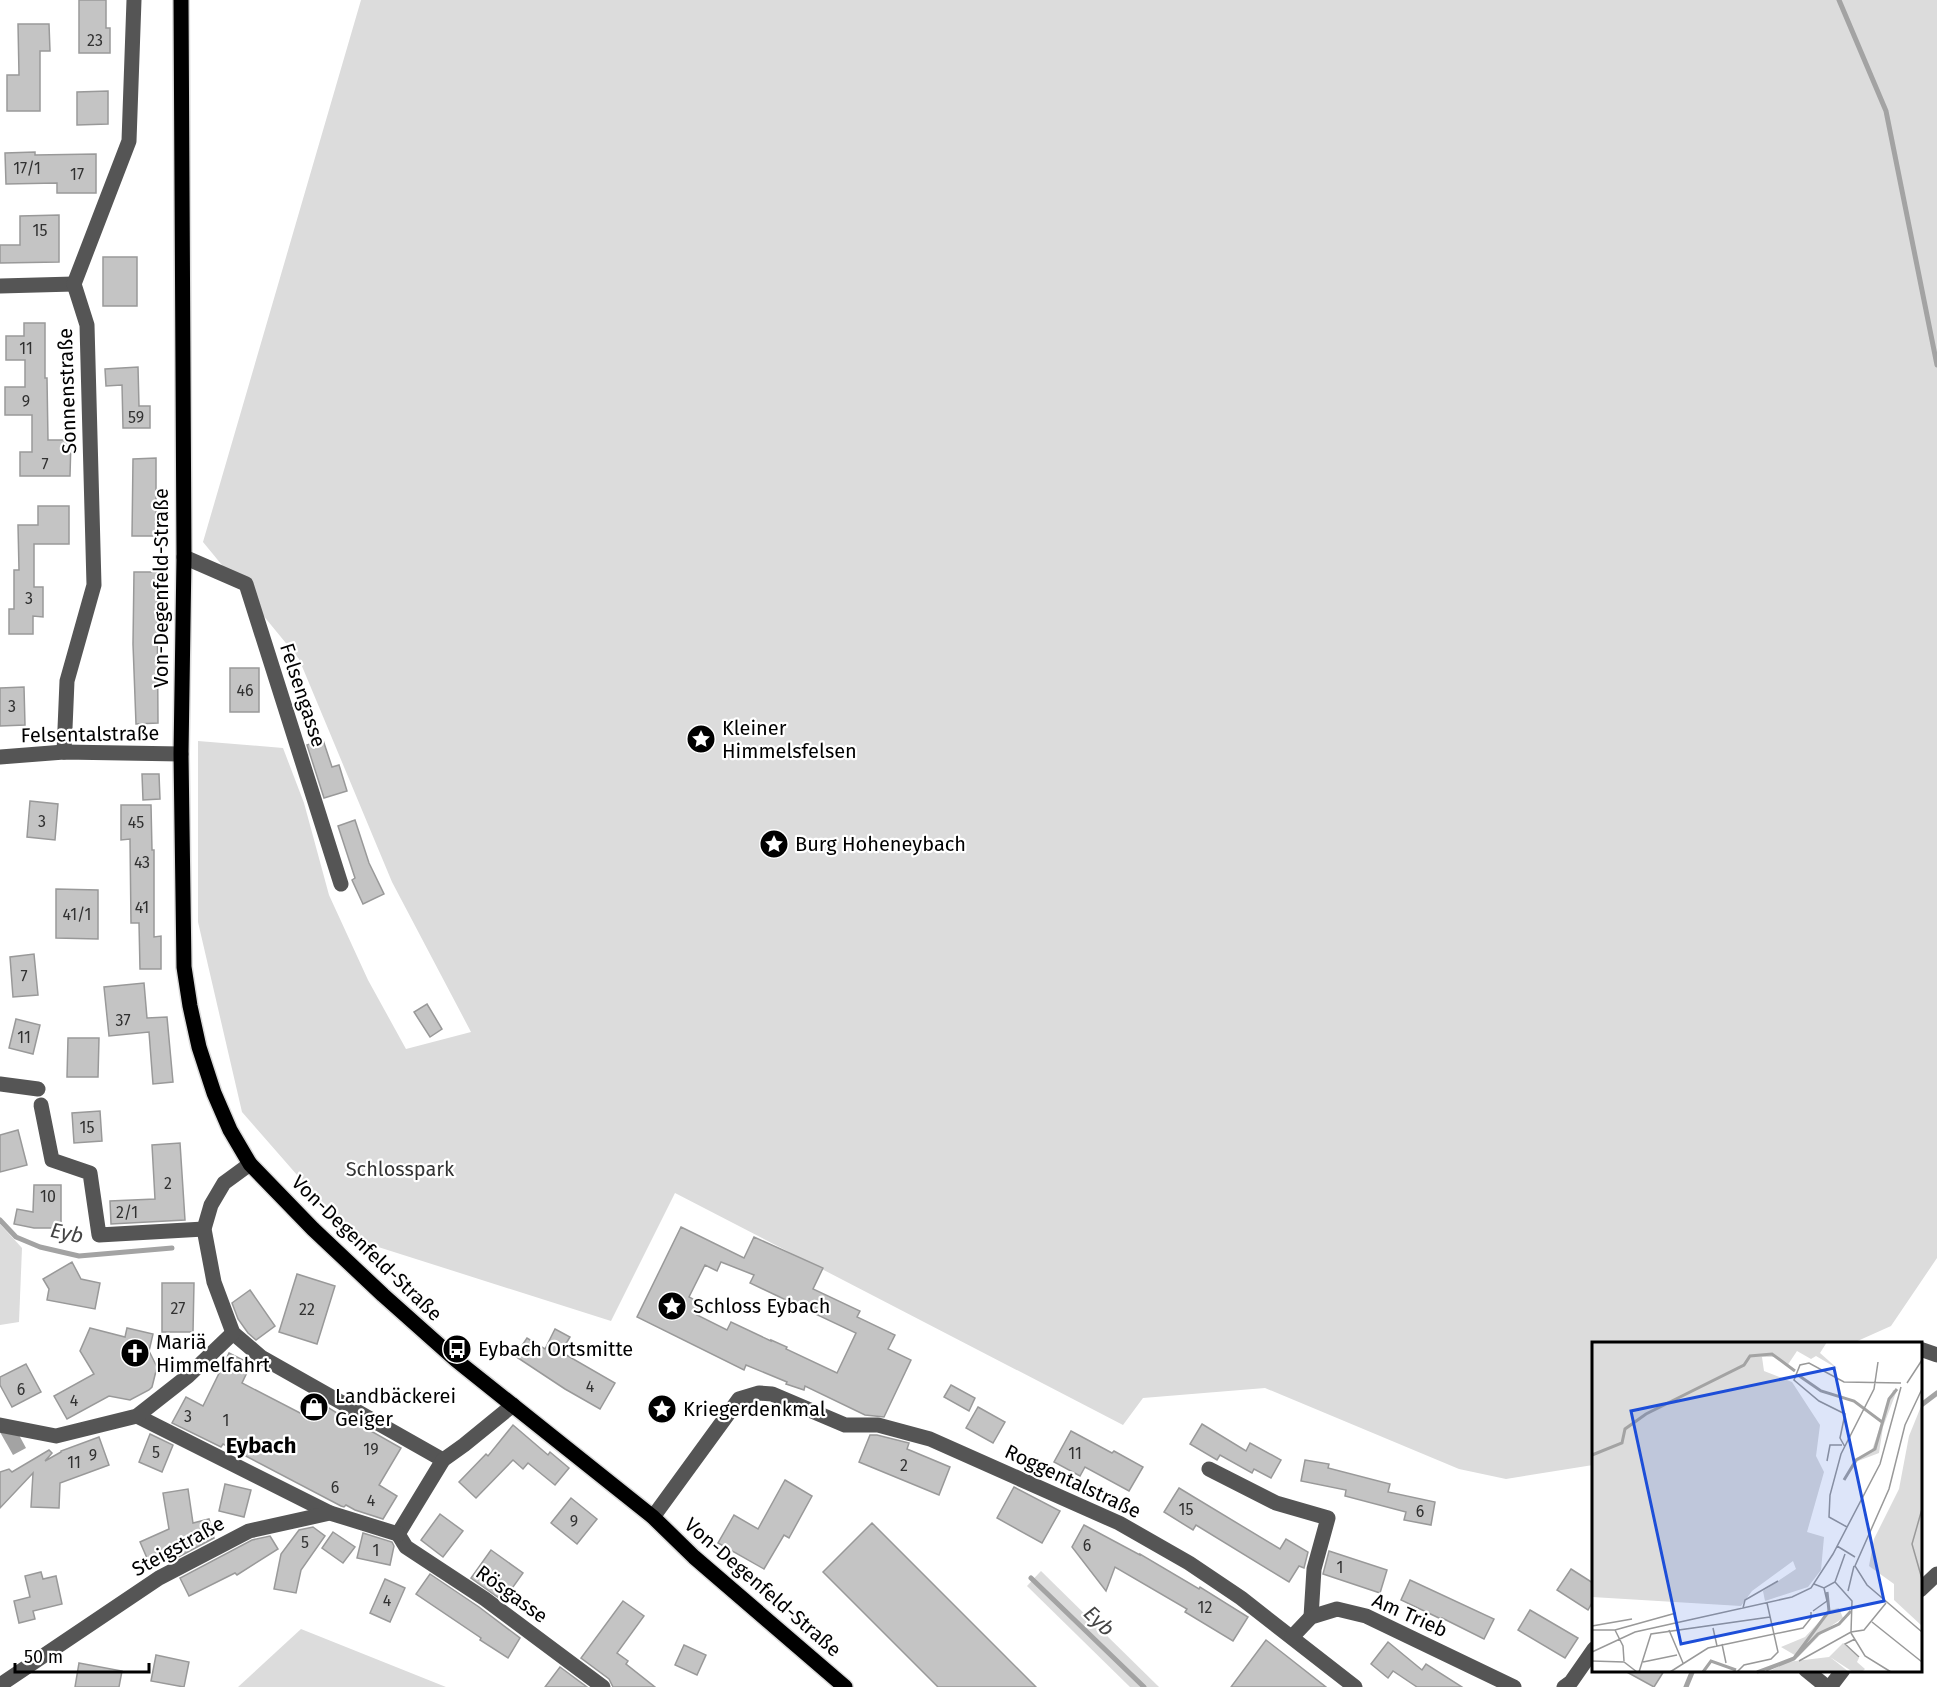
<svg xmlns="http://www.w3.org/2000/svg" width="1937" height="1687" font-family="'Fira Sans',sans-serif">
  <style>
    .green { fill: #dcdcdc }
    .water { fill: #a3a3a3 }
    .lines { fill: none; stroke-linecap: round; stroke-linejoin: round }
    .stream { stroke: #a3a3a3; stroke-width: 5 }
    .building { fill: #c4c4c4; stroke: #999; stroke-width: 1.5; fill-rule: evenodd }
    .major-casing { stroke: #dbdbdb; stroke-width: 18 }
    .minor { stroke: #555; stroke-width: 15 }
    .major { stroke: #000; stroke-width: 15 }
    .labels { text-anchor: middle; dominant-baseline: central; stroke-width: 4.5; stroke-linejoin: round; paint-order: stroke }
    .number-label { font-size: 16px; fill: #313131 }
    .street-label { font-size: 20px; fill: #000; stroke: #fff }
    .poi-label { font-size: 20px; fill: #000; stroke: #fff; text-anchor: start }
    .park-label { font-size: 20px; fill: #333; stroke: #fff }
    .water-label { font-size: 21px; font-style: italic; fill: #444; stroke: #fff }
    .quarter-label { font-size: 22px; font-weight: bold; fill: #000; stroke: #fff }
    .inset-river { fill: none; stroke: #a3a3a3; stroke-width: 3 }
    .inset-road { fill: none; stroke: #999; stroke-width: 1.5 }
    .view { fill: #1d4ed8; fill-opacity: 0.15; stroke: #1d4ed8; stroke-width: 3 }
    .inset-edge { fill: none; stroke: #000; stroke-width: 3 }
  </style>
  <rect width="100%" height="100%" fill="#fff"/>
  <g class="green">
    <polygon points="361,0 1937,0 1937,1258 1891,1326 1853,1343 1594,1344 1593,1465 1506,1479 1459,1469 1265,1388 1143,1398 1123,1425 675,1193 611,1321 353,1239 242,1112 198,922 198,741 283,748 304,803 329,895 368,980 406,1049 471,1032 392,882 299,659 203,542"/>
    <polygon points="0,1224 22,1248 19,1322 0,1325"/>
    <polygon points="1041,1571 1159,1687 1130,1687 1027,1586"/>
    <polygon points="301,1629 446,1687 238,1687"/>
  </g>
  <polygon class="water" points="12,1422 26,1448 13,1455 0,1432"/>
  <g class="lines">
    <g class="stream">
      <polyline points="1839,0 1886,111 1937,365"/>
      <polyline points="0,1220 16,1237 40,1247 79,1256 172,1248"/>
      <polyline points="1920,1406 1937,1393"/>
      <polyline points="1031,1578 1144,1687"/>
      <polyline points="1686,1687 1693,1670"/>
    </g>
  </g>
  <g class="building">
    <polygon points="79,0 106,0 106,28 110,28 110,53 79,53"/>
    <polygon points="18,24 49,24 50,51 40,51 40,111 7,111 7,75 19,75"/>
    <polygon points="108,91 108,124 77,125 77,92"/>
    <polygon points="35,152 35,155 96,154 96,193 57,193 57,183 6,184 5,153"/>
    <polygon points="59,215 59,262 0,263 0,245 20,245 20,216"/>
    <rect x="103" y="257" width="34" height="49"/>
    <polygon points="24,323 45,323 45,378 47,378 48,440 71,440 70,476 20,476 20,452 32,452 32,415 5,415 5,387 25,387 25,360 6,360 6,336 24,336"/>
    <polygon points="138,367 139,406 150,406 150,428 123,428 122,385 106,386 105,369"/>
    <polygon points="156,458 156,536 132,536 133,459"/>
    <polygon points="38,506 69,506 69,544 34,544 34,587 43,587 43,617 33,616 33,634 9,634 9,609 14,609 14,570 19,570 18,525 38,525"/>
    <polygon points="134,572 157,572 158,723 136,724 133,644"/>
    <rect x="230" y="668" width="29" height="44"/>
    <polygon points="24,687 25,725 0,726 0,688"/>
    <polygon points="323,740 332,767 339,765 347,791 324,798 307,745"/>
    <polygon points="142,774 159,774 160,799 143,800"/>
    <polygon points="30,801 58,804 55,840 27,837"/>
    <polygon points="121,805 151,805 152,850 154,850 154,937 161,936 161,969 140,969 139,923 131,923 130,839 121,840"/>
    <polygon points="355,820 369,863 384,894 363,904 352,880 355,878 338,826"/>
    <polygon points="56,889 98,890 98,939 56,938"/>
    <polygon points="34,954 38,995 13,997 10,957"/>
    <polygon points="144,983 147,1018 167,1017 173,1082 153,1084 149,1032 109,1036 104,987"/>
    <polygon points="427,1004 442,1029 430,1037 414,1012"/>
    <polygon points="16,1019 40,1025 33,1054 9,1048"/>
    <polygon points="68,1038 99,1038 98,1077 67,1077"/>
    <polygon points="100,1111 102,1141 74,1143 72,1113"/>
    <polygon points="18,1130 27,1165 0,1172 0,1135"/>
    <polygon points="180,1143 185,1220 111,1224 110,1201 155,1199 152,1145"/>
    <polygon points="34,1185 61,1185 61,1228 34,1228 14,1224 17,1209 33,1212"/>
    <path d="M681 1227 744 1258 754 1237 823 1268 813 1289 860 1311 857 1317 895 1335 888 1349 911 1360 884 1417 865 1415 805 1386 804 1390 786 1384 787 1382 746 1365 744 1370 637 1317ZM721 1262 754 1275 750 1283 856 1333 837 1373 786 1349 787 1347 771 1340V1341L731 1322 727 1330 697 1315 702 1304 689 1297 705 1265 717 1271Z"/>
    <polygon points="72,1262 81,1279 100,1283 95,1309 47,1300 49,1289 43,1279"/>
    <polygon points="297,1274 335,1286 317,1344 279,1332"/>
    <polygon points="162,1283 194,1283 193,1332 162,1332"/>
    <polygon points="250,1290 275,1326 256,1340 248,1333 238,1319 232,1303"/>
    <polygon points="90,1328 125,1337 127,1328 153,1334 149,1351 157,1367 152,1387 149,1390 130,1400 109,1396 67,1419 54,1396 94,1374 80,1351"/>
    <polygon points="555,1329 570,1337 561,1352 615,1383 600,1409 565,1389 515,1356 527,1338 545,1349"/>
    <polygon points="229,1353 251,1364 242,1383 302,1414 313,1398 356,1425 357,1423 401,1448 379,1485 397,1496 383,1519 355,1510 346,1505 344,1507 341,1506 223,1444 221,1447 172,1423 186,1397 203,1406"/>
    <polygon points="26,1364 41,1392 12,1407 0,1385 0,1377"/>
    <polygon points="951,1385 975,1398 969,1411 944,1397"/>
    <polygon points="978,1407 1005,1422 993,1443 966,1428"/>
    <polygon points="1202,1424 1246,1451 1250,1443 1281,1460 1271,1478 1254,1469 1252,1473 1220,1455 1217,1460 1190,1444"/>
    <polygon points="513,1425 548,1455 550,1452 569,1468 555,1485 528,1463 523,1469 513,1460 476,1498 459,1482 486,1454 488,1456"/>
    <polygon points="1071,1431 1112,1453 1114,1451 1143,1467 1129,1491 1085,1467 1080,1476 1054,1462"/>
    <polygon points="150,1434 173,1445 162,1472 139,1462"/>
    <polygon points="870,1435 877,1435 909,1443 907,1449 950,1467 939,1495 859,1462"/>
    <polygon points="99,1437 109,1465 60,1483 59,1508 31,1507 33,1473 0,1508 0,1472 9,1469 12,1472 49,1450 52,1453 45,1461 61,1452 61,1451"/>
    <polygon points="1305,1460 1329,1464 1328,1468 1390,1484 1388,1492 1435,1502 1431,1525 1404,1520 1406,1512 1345,1496 1346,1490 1301,1481"/>
    <polygon points="785,1480 812,1496 789,1538 784,1535 764,1569 718,1543 734,1515 758,1529"/>
    <polygon points="225,1484 251,1490 244,1517 219,1511"/>
    <polygon points="1014,1487 1060,1511 1042,1543 997,1518"/>
    <polygon points="1179,1488 1280,1549 1286,1539 1308,1552 1304,1568 1299,1566 1289,1582 1196,1525 1193,1530 1164,1512"/>
    <polygon points="188,1489 193,1523 209,1519 214,1538 171,1561 169,1557 150,1565 140,1542 169,1529 163,1493"/>
    <polygon points="571,1498 597,1519 577,1544 551,1523"/>
    <polygon points="440,1514 463,1531 443,1557 421,1540"/>
    <polygon points="872,1523 1036,1687 938,1687 823,1572"/>
    <polygon points="1084,1525 1140,1555 1140,1554 1199,1589 1200,1587 1248,1617 1233,1641 1185,1612 1187,1609 1115,1567 1106,1591 1072,1547"/>
    <polygon points="313,1527 325,1536 301,1570 296,1593 274,1589 281,1554 299,1530"/>
    <polygon points="333,1532 355,1547 343,1563 322,1548"/>
    <polygon points="363,1533 392,1542 394,1546 390,1565 357,1558"/>
    <polygon points="270,1536 278,1549 237,1575 235,1573 189,1596 180,1578 252,1540"/>
    <polygon points="491,1550 523,1573 503,1601 471,1578"/>
    <polygon points="1329,1551 1387,1570 1380,1593 1323,1574"/>
    <polygon points="1571,1569 1593,1583 1593,1601 1588,1610 1557,1590"/>
    <polygon points="41,1572 43,1579 56,1576 62,1604 33,1611 35,1619 19,1623 14,1601 30,1597 25,1576"/>
    <polygon points="430,1574 479,1607 520,1638 508,1658 480,1640 481,1638 416,1594"/>
    <polygon points="385,1579 405,1588 390,1622 370,1613"/>
    <polygon points="1410,1580 1494,1619 1484,1639 1442,1618 1441,1619 1401,1600"/>
    <polygon points="623,1601 644,1616 617,1653 628,1661 626,1664 655,1687 613,1687 609,1679 581,1658"/>
    <polygon points="1530,1610 1578,1638 1565,1658 1518,1630"/>
    <polygon points="1266,1640 1284,1654 1326,1687 1231,1687"/>
    <polygon points="1388,1642 1422,1670 1426,1664 1462,1687 1417,1687 1393,1671 1388,1678 1371,1664"/>
    <polygon points="684,1645 706,1655 697,1675 675,1665"/>
    <polygon points="156,1655 189,1662 184,1687 151,1681"/>
    <polygon points="79,1663 122,1671 119,1687 75,1687"/>
    <polygon points="560,1667 587,1687 545,1687"/>
    <polygon points="1625,1671 1664,1671 1654,1687"/>
  </g>
  <g class="lines">
    <g class="major-casing">
      <polyline id="major" points="181,0 184,557 181,754 184,967 190,1006 199,1047 214,1093 230,1130 250,1164 313,1229 383,1295 456,1360 653,1517 694,1557 845,1687"/>
    </g>
    <g class="minor">
      <polyline points="0,286 74,284"/>
      <polyline points="184,557 246,584 341,884"/>
      <polyline points="64,752 67,681 94,585 87,325 74,284 129,141 134,0"/>
      <polyline points="0,757 64,752 181,754"/>
      <polyline points="0,1084 38,1089"/>
      <polyline points="41,1105 52,1160 90,1173 99,1235 204,1229"/>
      <polyline points="250,1164 224,1183 211,1205 204,1229 214,1282 233,1333 261,1357 443,1460"/>
      <polyline points="1920,1349 1937,1355"/>
      <polyline points="137,1416 330,1513"/>
      <polyline points="0,1425 56,1436 137,1416 188,1376 233,1333"/>
      <polyline points="1209,1469 1276,1503 1328,1518 1314,1569 1311,1617"/>
      <polyline points="653,1517 739,1399 759,1393 772,1394 845,1425 878,1425 930,1439 1119,1523 1189,1563 1241,1598 1355,1687"/>
      <polyline points="398,1534 406,1547 485,1599 603,1687"/>
      <polyline points="398,1534 443,1460 464,1445 513,1405"/>
      <polyline points="1920,1590 1937,1574"/>
      <polyline points="1292,1637 1311,1617 1337,1609 1366,1616 1514,1687"/>
      <polyline points="1806,1670 1827,1687"/>
      <polyline points="0,1685 159,1578 249,1531 330,1513 398,1534"/>
      <polyline points="1564,1687 1571,1682 1594,1649"/>
      <polyline points="1830,1687 1843,1670"/>
    </g>
    <use href="#major" class="major"/>
  </g>
  <defs>
    <g id="sight-disc" transform="scale(1.5)"><circle r="9.5" fill="#000" stroke="#fff"/><path d="M0-6L1.8-2.2L6-1.7L2.9 1.2L3.7 5.4L0 3.3L-3.7 5.4L-2.9 1.2L-6-1.7L-1.8-2.2Z" fill="#fff"/></g>
    <g id="bus-disc" transform="scale(1.5)"><circle r="9.5" fill="#000" stroke="#fff"/><path d="M-5-6H5V4H4V6H2V4H-2V6H-4V4H-5ZM-3.5-4V0h7V-4ZM-3.5 1.2v1.5H-2V1.2ZM2 1.2v1.5H3.5V1.2Z" fill="#fff"/></g>
    <g id="church-disc" transform="scale(1.5)"><circle r="9.5" fill="#000" stroke="#fff"/><path d="M-1.2-6h2.4v3.5h3.3v2.4h-3.3V6h-2.4V-.1h-3.3v-2.4h3.3Z" fill="#fff"/></g>
    <g id="shop-disc" transform="scale(1.5)"><circle r="9.5" fill="#000" stroke="#fff"/><path d="M-5-2.5h2.3a2.7 3.5 0 0 1 5.4 0H5L5.5 6h-11ZM-1.5-2.5h3a1.5 2.3 0 0 0-3 0Z" fill="#fff"/></g>
  </defs>
  <g fill-rule="evenodd">
    <use href="#sight-disc" x="701" y="739"/>
    <use href="#sight-disc" x="774" y="844"/>
    <use href="#sight-disc" x="672" y="1306"/>
    <use href="#bus-disc" x="457" y="1349"/>
    <use href="#church-disc" x="135" y="1353"/>
    <use href="#shop-disc" x="314" y="1407"/>
    <use href="#sight-disc" x="662" y="1409"/>
  </g>
  <g class="labels">
    <g class="number-label">
      <text x="95" y="40">23</text>
      <text x="27" y="168">17/1</text>
      <text x="77" y="174">17</text>
      <text x="40" y="230">15</text>
      <text x="26" y="348">11</text>
      <text x="26" y="401">9</text>
      <text x="136" y="417">59</text>
      <text x="45" y="464">7</text>
      <text x="29" y="598">3</text>
      <text x="245" y="690">46</text>
      <text x="12" y="706">3</text>
      <text x="42" y="821">3</text>
      <text x="136" y="822">45</text>
      <text x="142" y="862">43</text>
      <text x="142" y="907">41</text>
      <text x="77" y="914">41/1</text>
      <text x="24" y="976">7</text>
      <text x="123" y="1020">37</text>
      <text x="24" y="1037">11</text>
      <text x="87" y="1127">15</text>
      <text x="168" y="1183">2</text>
      <text x="48" y="1196">10</text>
      <text x="127" y="1212">2/1</text>
      <text x="178" y="1308">27</text>
      <text x="307" y="1309">22</text>
      <text x="590" y="1386">4</text>
      <text x="21" y="1389">6</text>
      <text x="74" y="1400">4</text>
      <text x="188" y="1416">3</text>
      <text x="226" y="1420">1</text>
      <text x="371" y="1449">19</text>
      <text x="156" y="1452">5</text>
      <text x="1075" y="1453">11</text>
      <text x="93" y="1455">9</text>
      <text x="74" y="1462">11</text>
      <text x="904" y="1465">2</text>
      <text x="335" y="1487">6</text>
      <text x="371" y="1500">4</text>
      <text x="1186" y="1509">15</text>
      <text x="1420" y="1511">6</text>
      <text x="574" y="1521">9</text>
      <text x="305" y="1542">5</text>
      <text x="1087" y="1545">6</text>
      <text x="376" y="1550">1</text>
      <text x="1340" y="1567">1</text>
      <text x="387" y="1600">4</text>
      <text x="1205" y="1607">12</text>
    </g>
    <g class="street-label">
      <text transform="translate(67 391) rotate(-92)">Sonnenstraße</text>
      <text transform="translate(161 588) rotate(-90)">Von-Degenfeld-Straße</text>
      <text transform="translate(303 695) rotate(72)">Felsengasse</text>
      <text transform="translate(90 734) rotate(-1)">Felsentalstraße</text>
      <text transform="translate(367 1248) rotate(44)">Von-Degenfeld-Straße</text>
      <text transform="translate(1073 1481) rotate(25)">Roggentalstraße</text>
      <text transform="translate(178 1546) rotate(-29)">Steigstraße</text>
      <text transform="translate(763 1587) rotate(41)">Von-Degenfeld-Straße</text>
      <text transform="translate(512 1594) rotate(36)">Rösgasse</text>
      <text transform="translate(1410 1615) rotate(24)">Am Trieb</text>
    </g>
    <g class="poi-label">
      <text x="722" y="728">Kleiner<tspan x="722" dy="23">Himmelsfelsen</tspan></text>
      <text x="795" y="844">Burg Hoheneybach</text>
      <text x="693" y="1306">Schloss Eybach</text>
      <text x="156" y="1342">Mariä<tspan x="156" dy="23">Himmelfahrt</tspan></text>
      <text x="478" y="1349">Eybach Ortsmitte</text>
      <text x="335" y="1396">Landbäckerei<tspan x="335" dy="23">Geiger</tspan></text>
      <text x="683" y="1409">Kriegerdenkmal</text>
    </g>
    <g class="park-label">
      <text x="400" y="1169">Schlosspark</text>
    </g>
    <g class="water-label">
      <text transform="translate(67 1233) rotate(12)">Eyb</text>
      <text transform="translate(1099 1621) rotate(44)">Eyb</text>
    </g>
    <g class="quarter-label">
      <text x="261" y="1445">Eybach</text>
    </g>
  </g>
  <g transform="translate(1592 1342)">
    <rect width="330" height="330" fill="#fff"/>
    <path d="M0 0H235L228 11 246 27 224 14 219 17 205 9 195 24 185 15H170L172 29 200 40 228 83 224 114 232 130 215 190 232 195 229 228 216 245 173 259 171 249 204 227 201 219 160 249 149 264 0 255ZM301 48H305L291 85 287 111 266 119 253 138 264 116 279 111ZM330 62V284L302 258V242L277 224 282 197 307 147 317 94ZM247 266 251 276 233 288 206 315 189 305 213 295 238 268ZM251 301 267 316 265 320 273 327 270 330H261L238 315 257 330H176L195 320 237 315Z" fill="#dcdcdc"/>
    <path class="inset-river" d="M206 33 229 49 262 59 290 80M0 113 30 101 33 87 54 72 152 23 158 14 180 12 203 29M252 138 264 118 283 107 297 57 305 47M174 328 202 317 226 292 247 282 259 269M111 330 119 319 144 328M165 330 202 316 237 269 235 250"/>
    <path class="inset-road" d="M315 41 330 18M330 47 313 83 297 147 263 224 275 243 330 290M253 105 248 96 253 72 227 59 202 38 208 23 217 21 252 40 309 41M330 107V159M235 119 238 103H250M330 167 320 202 330 237M255 185 237 175 238 153 249 112 282 47 286 20M245 204 263 215M243 240 260 259 259 290M222 242 232 246 243 240 253 212M256 249 262 224M151 266 153 258 186 239M221 269 235 259 232 246M280 280 330 320M0 284 40 277M121 286 125 304M0 288H23M23 288 84 271M23 288 31 304 32 319M77 288 91 321M259 291 273 314 299 330M263 297 253 302 267 315M130 302 134 321M0 310 43 290 200 255 219 246 241 212 288 122 309 45M0 319 32 320 45 330M207 319 259 290 272 288 294 261M51 320 85 313M47 330 59 292 178 275M78 330 116 306 211 286 219 276V270M145 330 152 323 179 317 186 310 175 261"/>
    <path class="view" d="M242 26 292 259 89 302 39 69Z"/>
    <rect width="330" height="330" class="inset-edge"/>
  </g>
  <path d="M15 1663v9h134v-9" fill="none" stroke="#000000" stroke-width="3"/>
  <text x="24" y="1663" font-size="18" fill="#000000" stroke="#ffffff" stroke-width="4.5" paint-order="stroke">50 m</text>
</svg>
